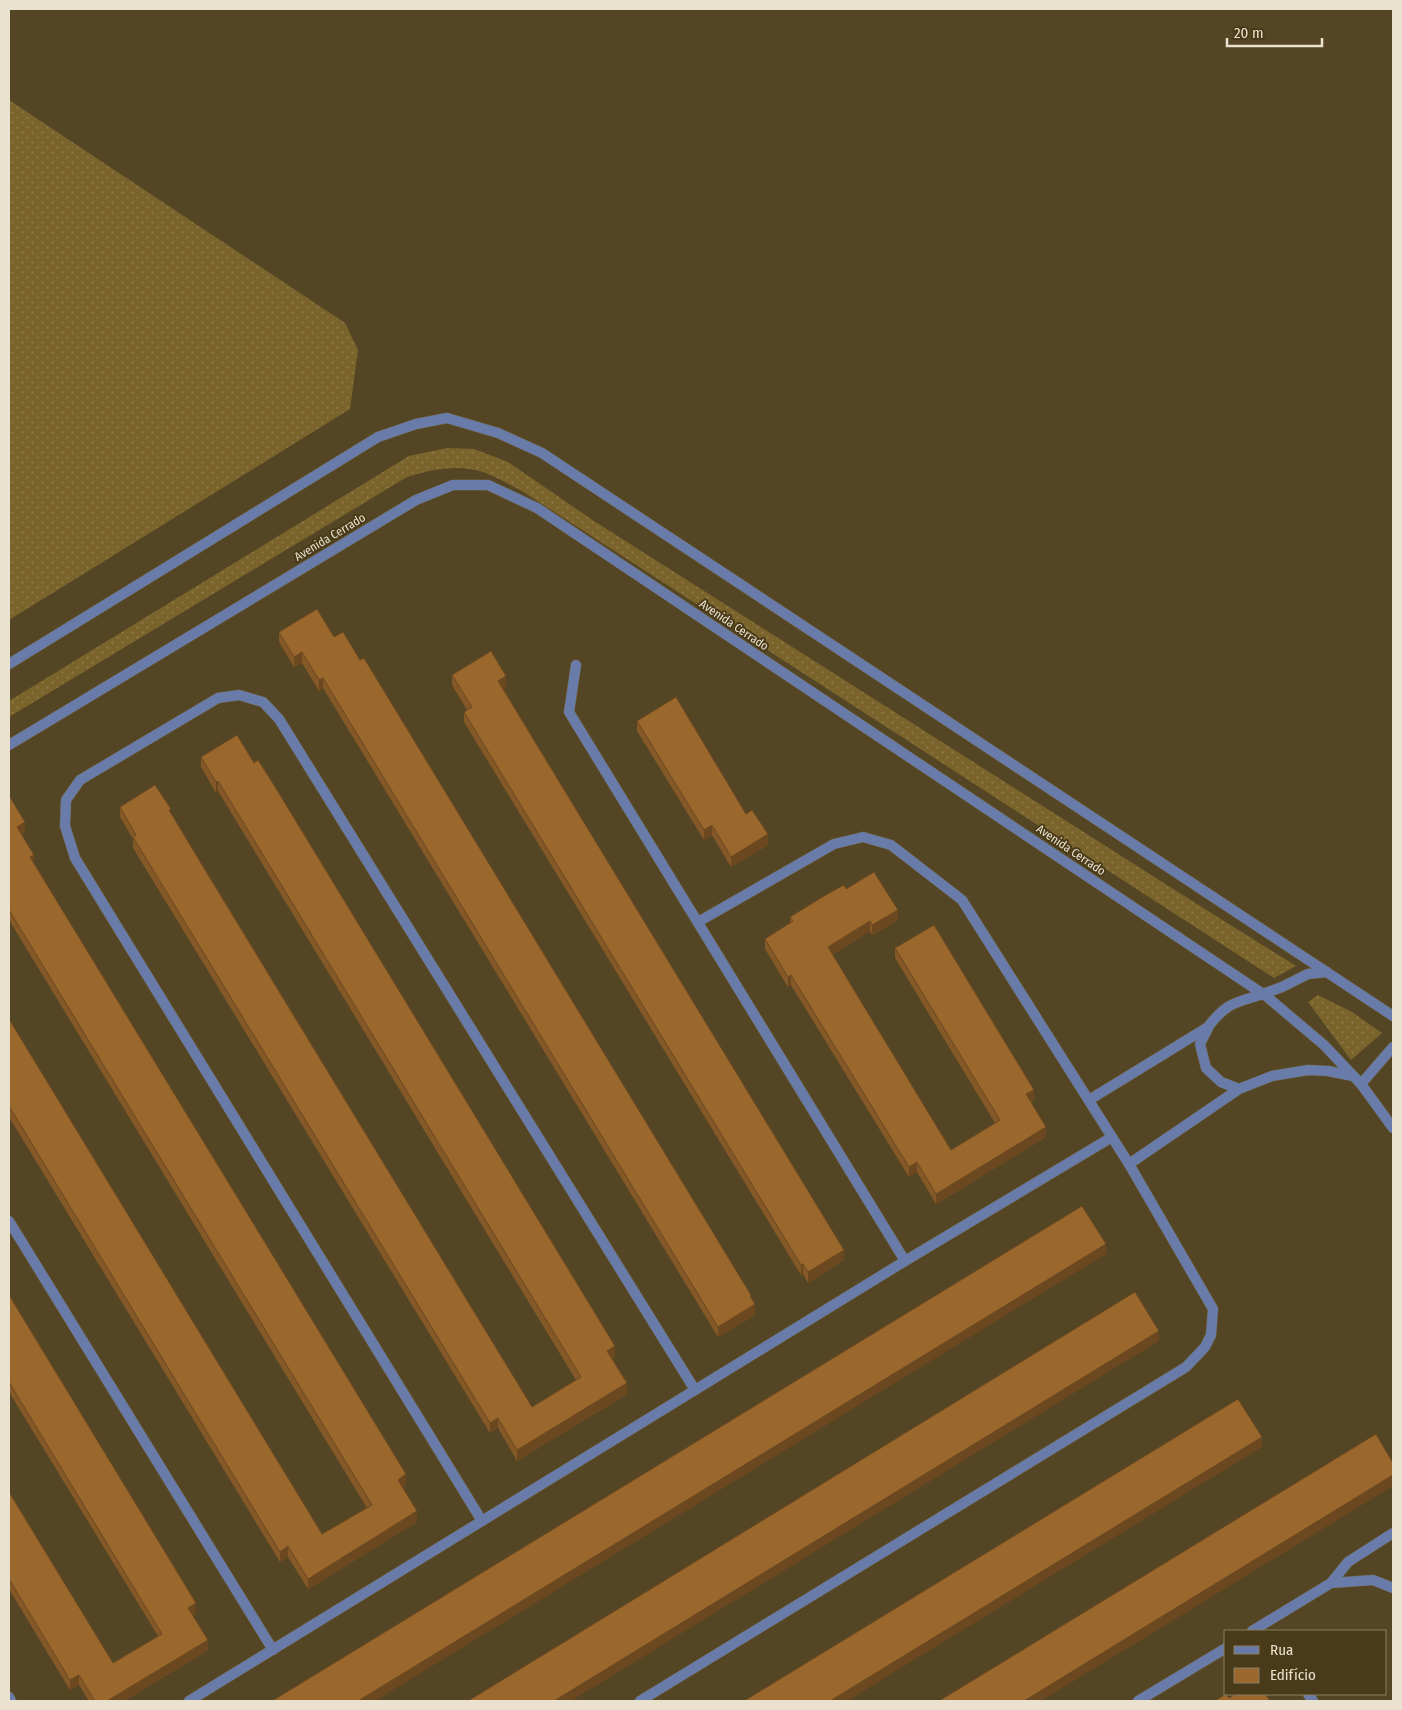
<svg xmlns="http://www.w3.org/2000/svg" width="1402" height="1710" font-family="'Fira Sans Condensed',sans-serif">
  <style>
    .grass { fill: url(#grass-dots) }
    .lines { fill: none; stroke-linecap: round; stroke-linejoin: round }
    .lane-casing { stroke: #6f6243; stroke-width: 11 }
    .street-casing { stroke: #6f6243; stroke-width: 11 }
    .lane { stroke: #687ba9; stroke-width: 10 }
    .street { stroke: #687ba9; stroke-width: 10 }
    .wall { fill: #845927 }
    .shaded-wall { fill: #6c4820 }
    .building { fill: #9a672d; stroke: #6c4820 }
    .labels { text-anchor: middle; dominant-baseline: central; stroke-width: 4; stroke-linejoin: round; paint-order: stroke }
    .street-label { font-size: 12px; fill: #eae2cf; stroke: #493b19 }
  </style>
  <defs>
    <pattern id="grass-dots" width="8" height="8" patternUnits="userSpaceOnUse" patternTransform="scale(1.25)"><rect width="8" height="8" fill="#7b642b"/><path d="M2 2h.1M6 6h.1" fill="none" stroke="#8e7a49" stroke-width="1.8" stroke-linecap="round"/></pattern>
  </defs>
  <rect width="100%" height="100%" fill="#544624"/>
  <g class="grass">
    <polygon points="9,100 345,323 358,350 350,409 9,620"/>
    <path d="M447 448 474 449 508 462 594 521 1189 899 1296 966 1274 978 522 491C510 485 497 477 483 472 458 464 432 469 407 477L9 717V701L409 456Z"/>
    <polygon points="1318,995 1352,1012 1382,1033 1351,1060 1308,1002"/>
  </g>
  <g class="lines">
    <g class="lane-casing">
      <g id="lane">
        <polyline points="576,665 569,712 905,1261"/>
        <polyline points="1208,1028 1200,1044 1206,1068 1221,1082 1239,1089"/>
        <path d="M1089 1100 1208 1027C1227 1002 1235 1003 1263 994"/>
        <polyline points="1129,1164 1239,1089 1272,1076 1308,1070 1328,1071 1353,1076"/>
        <polyline points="9,1221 273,1650"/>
        <polyline points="482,1521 75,858 65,826 66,800 80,780 218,698 239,695 263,702 279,719 695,1390"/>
        <polyline points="1331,1583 1373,1580 1393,1588"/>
        <polyline points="1252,1631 1331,1583 1348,1562 1393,1533"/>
        <polyline points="1308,1694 1313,1701"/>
        <polyline points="9,1697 11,1701"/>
        <polyline points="189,1701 905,1261 1112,1137"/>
        <polyline points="640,1701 1186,1367 1205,1347 1211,1335 1213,1309 1129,1164 962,900 891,845 863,837 834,844 698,922"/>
        <polyline points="1138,1701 1226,1648"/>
      </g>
    </g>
    <g class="street-casing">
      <g id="street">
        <polyline points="9,664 378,437 416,424 447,418 498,433 542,453 1393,1016"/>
        <polyline points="9,745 416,500 453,485 488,485 537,508 1266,996 1324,1045 1361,1084 1393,1128"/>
        <polyline points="1263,994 1282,987 1308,974 1327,972"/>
        <polyline points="1361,1084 1393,1047"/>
      </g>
    </g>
    <use href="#lane" class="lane"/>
    <use href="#street" class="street"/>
  </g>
  <g class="wall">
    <polygon points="279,632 334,637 751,1299 755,1315 718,1337 323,688 319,691 302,663 294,667 279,642"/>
    <polygon points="452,675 506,686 503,688 844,1260 808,1283 803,1274 801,1275 464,722 464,712 467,710 452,685"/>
    <polygon points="637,721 746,814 768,845 731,867 712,835 704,840 637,731"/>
    <polygon points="237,735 615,1357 612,1359 627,1394 517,1461 498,1428 490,1433 133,848 133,839 120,817 120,807 171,813 532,1407 576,1380 218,791 216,793 201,767 201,757"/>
    <polygon points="9,798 25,832 21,835 34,863 406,1485 402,1487 417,1522 308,1589 288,1557 280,1562 9,1117 9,1019 322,1534 367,1508 9,920"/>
    <polygon points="846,889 898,920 872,935 870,931 832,955 951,1150 995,1123 895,958 895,948 1034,1100 1031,1102 1046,1137 936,1204 917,1172 909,1177 791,985 788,987 765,949 765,939 790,923 790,917"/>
    <polygon points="9,1295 196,1613 193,1615 208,1650 124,1701 89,1701 79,1685 70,1690 9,1589 9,1492 113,1663 158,1636 9,1392"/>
  </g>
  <g class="shaded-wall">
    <polygon points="302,652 302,663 294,667 294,657"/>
    <polygon points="506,676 506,686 498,691 498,681"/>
    <polygon points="323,678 323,688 319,691 319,680"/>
    <polygon points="218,781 218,791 216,793 216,782"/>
    <polygon points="25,822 25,832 17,837 17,827"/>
    <polygon points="712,825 712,835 704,840 704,830"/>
    <polygon points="768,834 768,845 731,867 731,857"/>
    <polygon points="34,855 34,865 30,857"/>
    <polygon points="898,910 898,920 872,935 872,925"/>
    <polygon points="870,921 870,931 828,957 828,947"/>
    <polygon points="791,975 791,985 788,987 788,977"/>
    <polygon points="1034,1090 1034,1100 1026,1105 1026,1094"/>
    <polygon points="1046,1127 1046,1137 936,1204 936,1194"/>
    <polygon points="917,1162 917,1172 909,1177 909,1167"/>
    <polygon points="1106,1244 1106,1254 375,1701 358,1701"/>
    <polygon points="844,1250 844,1260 808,1283 808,1272"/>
    <polygon points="803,1264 803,1274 801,1275 801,1265"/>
    <polygon points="755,1304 755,1315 718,1337 718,1327"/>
    <polygon points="1159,1331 1159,1341 571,1701 554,1701"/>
    <polygon points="615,1346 615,1357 607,1362 607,1351"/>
    <polygon points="627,1383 627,1394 517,1461 517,1450"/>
    <polygon points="498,1418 498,1428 490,1433 490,1423"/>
    <polygon points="1262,1437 1262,1447 847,1701 830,1701"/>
    <polygon points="406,1474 406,1485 398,1490 398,1480"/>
    <polygon points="1393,1475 1393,1486 1041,1701 1024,1701"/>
    <polygon points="417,1511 417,1522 308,1589 308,1579"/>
    <polygon points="288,1546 288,1557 280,1562 280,1552"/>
    <polygon points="196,1603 196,1613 188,1618 188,1608"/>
    <polygon points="208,1640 208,1650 124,1701 107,1701"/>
    <polygon points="79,1675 79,1685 70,1690 70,1680"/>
  </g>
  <g class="building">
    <polygon points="317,609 334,637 343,632 360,660 364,658 751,1295 750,1296 755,1304 718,1327 323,678 319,680 302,652 294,657 279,632"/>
    <polygon points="491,651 506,676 498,681 844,1250 808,1272 803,1264 801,1265 464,712 472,707 452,675"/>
    <polygon points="676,697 746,814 752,810 768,834 731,857 712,825 704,830 637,721"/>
    <polygon points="237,735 254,763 258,760 274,785 615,1346 607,1351 627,1383 517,1450 498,1418 490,1423 133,837 136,835 120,807 155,785 171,809 169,810 205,870 532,1407 581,1377 218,781 216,782 201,757"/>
    <polygon points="10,797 25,822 17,827 34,855 30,857 406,1474 398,1480 417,1511 308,1579 288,1546 280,1552 9,1106 9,1019 322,1534 372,1505 9,910 9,798"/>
    <polygon points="874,872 898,910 872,925 870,921 828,947 951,1150 1000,1120 895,948 934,925 1034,1090 1026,1094 1046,1127 936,1194 917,1162 909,1167 791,975 788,977 765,939 793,921 790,917 824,896 844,885 846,889"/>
    <polygon points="1082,1206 1106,1244 358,1701 272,1701"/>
    <polygon points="1135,1292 1159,1331 554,1701 468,1701"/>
    <polygon points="9,1295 196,1603 188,1608 208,1640 107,1701 95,1701 79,1675 70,1680 9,1579 9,1492 113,1663 162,1634 9,1382"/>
    <polygon points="1238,1399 1262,1437 830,1701 744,1701"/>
    <polygon points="1376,1434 1393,1463 1393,1475 1024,1701 939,1701"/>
    <polygon points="1226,1694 1229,1698 1236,1694 1265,1694 1270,1701 1215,1701"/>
  </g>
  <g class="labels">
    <g class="street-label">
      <text transform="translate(330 537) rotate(-31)">Avenida Cerrado</text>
      <text transform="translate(734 625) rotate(34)">Avenida Cerrado</text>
      <text transform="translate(1071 850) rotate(34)">Avenida Cerrado</text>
    </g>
  </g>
  <rect width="1402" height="1710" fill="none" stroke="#eae2cf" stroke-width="20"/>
  <rect x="1224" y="1630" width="162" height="65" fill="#493b19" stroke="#897e62"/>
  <rect x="1234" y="1646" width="25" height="8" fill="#687ba9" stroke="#897e62"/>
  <text x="1270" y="1655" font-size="15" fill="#eae2cf">Rua</text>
  <rect x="1234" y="1668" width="25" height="15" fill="#9a672d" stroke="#897e62"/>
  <text x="1270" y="1680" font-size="15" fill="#eae2cf">Edifício</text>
  <path d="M1227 38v8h95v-8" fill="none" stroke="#eae2cf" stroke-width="2.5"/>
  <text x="1234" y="38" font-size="15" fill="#eae2cf" stroke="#493b19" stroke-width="4" paint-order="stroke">20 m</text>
</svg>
